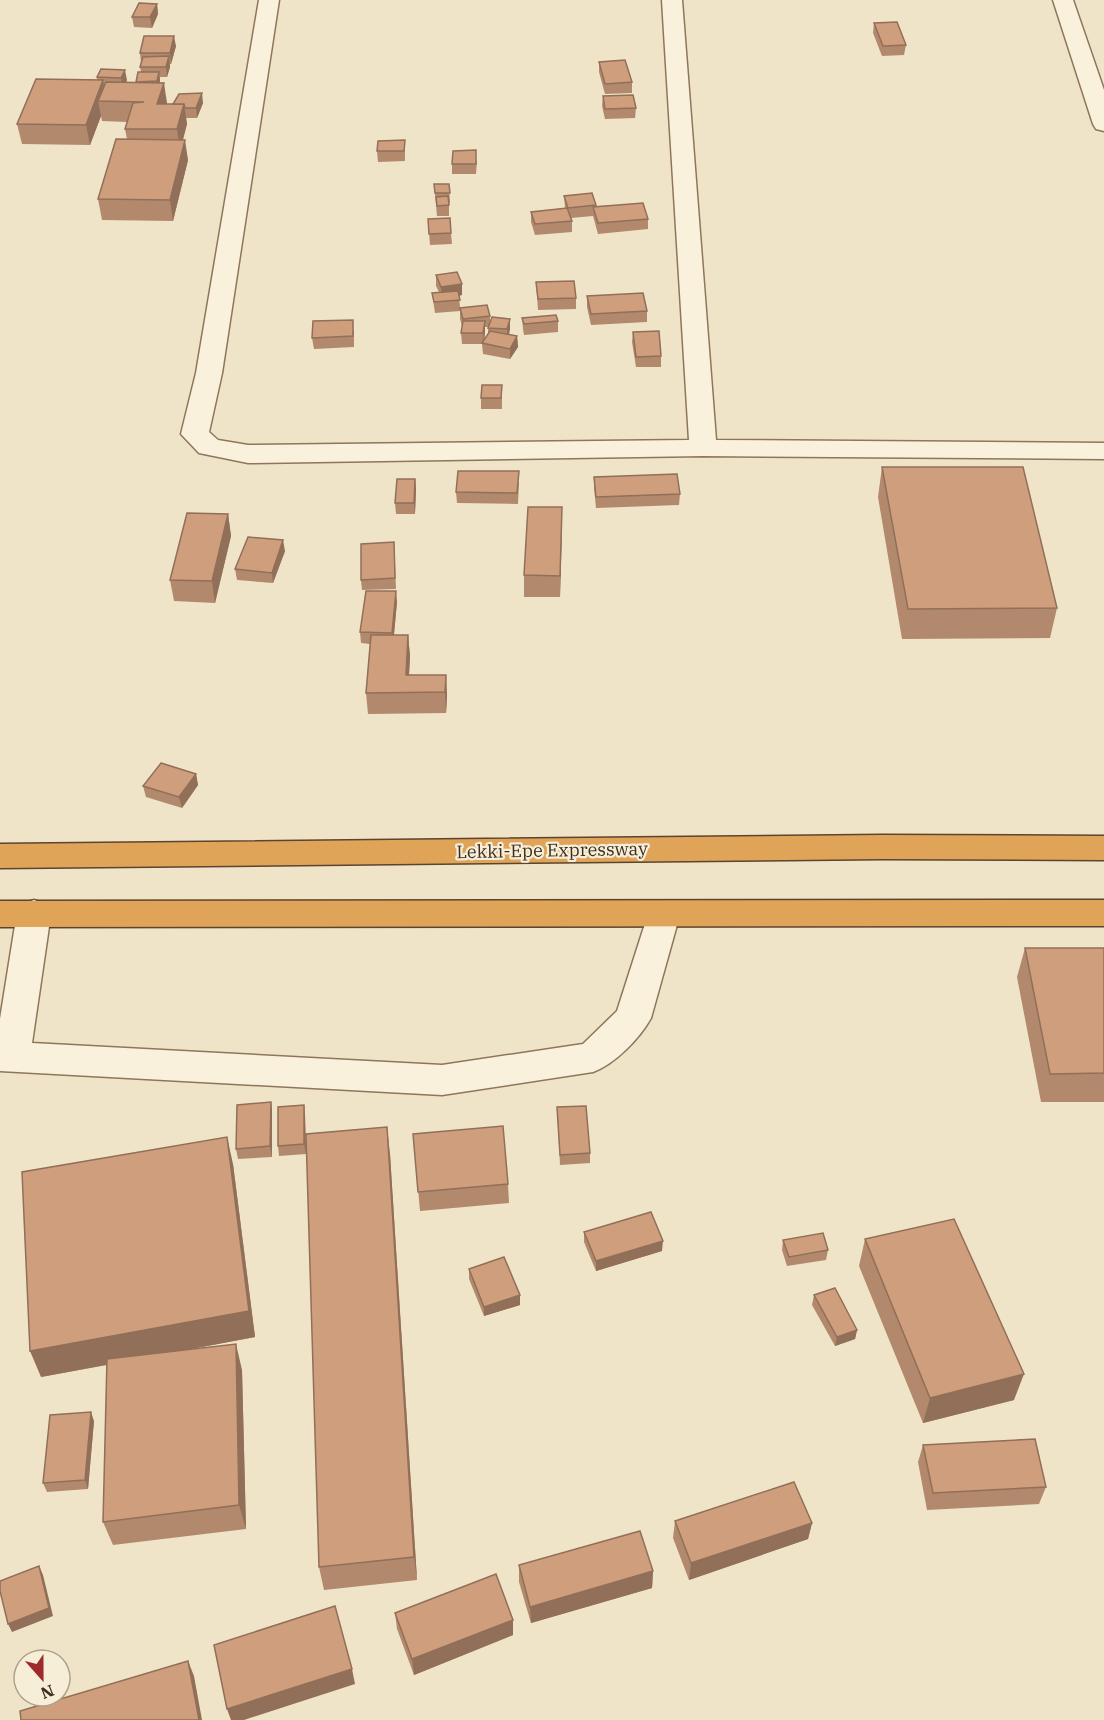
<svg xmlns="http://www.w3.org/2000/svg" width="1104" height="1720" font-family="'IBM Plex Serif',serif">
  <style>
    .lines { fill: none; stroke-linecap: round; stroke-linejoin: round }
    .minor-casing { stroke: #8d765c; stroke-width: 3 }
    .highway-casing { stroke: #5b4430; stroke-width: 3 }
    .minor { fill: #faf1dc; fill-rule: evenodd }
    .highway { fill: #e0a458; fill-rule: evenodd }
    .wall { fill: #b2896c; fill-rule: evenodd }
    .shaded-wall { fill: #916f58 }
    .building { fill: #cf9f7d; stroke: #916f58; stroke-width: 1.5 }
    .labels { text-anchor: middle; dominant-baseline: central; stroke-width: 4.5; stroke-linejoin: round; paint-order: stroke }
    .street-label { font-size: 18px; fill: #3d2e20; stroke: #f7eed8 }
  </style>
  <rect width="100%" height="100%" fill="#f0e4c8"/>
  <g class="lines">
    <g class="minor-casing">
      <g id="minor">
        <polygon points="259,0 279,0 222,373 209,432 218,440 248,445 689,440 662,0 682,0 716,440 1104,443 1104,459 703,456 248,463 199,453 181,434 196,373"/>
        <polygon points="1053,0 1073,0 1104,90 1104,131 1096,129 1093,124"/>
        <path d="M34 900 46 904 51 913 32 1043 442 1065 583 1044 617 1011 651 905 663 901 675 905 680 914 651 1018C640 1038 615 1064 593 1072L442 1095 0 1071V1019L17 913 22 904Z"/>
      </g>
    </g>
    <g class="highway-casing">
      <g id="highway">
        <polygon points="882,835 1104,836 1104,860 882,859 0,868 0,844"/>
        <polygon points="1104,900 1104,926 0,927 0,901"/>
      </g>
    </g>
    <use href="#minor" class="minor"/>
    <use href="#highway" class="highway"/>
  </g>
  <g class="wall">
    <polygon points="157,4 158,14 152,28 134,27 132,17"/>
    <polygon points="874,23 906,45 904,55 882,56 873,33"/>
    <polygon points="176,46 171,64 170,64 170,67 167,77 160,77 160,83 167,104 203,103 197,118 186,118 187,124 183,140 188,160 173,221 102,220 98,199 127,139 125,129 127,122 102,121 101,116 90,145 22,144 17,124 97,80 97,77 101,69 127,80 126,82 136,82 141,72 140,67 141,63 140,53"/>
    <polygon points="599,62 632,82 632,93 605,94 599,72"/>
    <polygon points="603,96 636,108 635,118 605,119 602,106"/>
    <polygon points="405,140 405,161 378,162 377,151"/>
    <polygon points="477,161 476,174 452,174 452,164"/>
    <polygon points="434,184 449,184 450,203 449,203 449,216 437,216"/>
    <polygon points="564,196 596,205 596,207 648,219 648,229 598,234 593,216 571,218 572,221 572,232 535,235 531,222 531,212 565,208"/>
    <polygon points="428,219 451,233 452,244 430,245"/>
    <path d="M436 275 462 295 459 296 460 308 490 316V322L510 319V329L509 335 517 336 518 347 510 359 483 354 482 344H462L461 333 462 326 460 319V311L435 313 432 293 439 292 436 286ZM485 327H488V334L484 341Z"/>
    <polygon points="536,282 576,298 576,309 538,310"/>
    <polygon points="587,296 647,311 647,322 591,325 587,307"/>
    <polygon points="522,318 558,321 558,332 524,335 523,329"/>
    <polygon points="354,330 354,347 314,349 312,338"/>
    <polygon points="633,332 661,356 661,367 636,367 632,342"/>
    <polygon points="502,396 502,409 481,409 481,398"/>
    <polygon points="882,467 1057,608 1050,638 902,639 878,497"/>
    <polygon points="594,477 680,494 679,505 596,508 594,488"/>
    <polygon points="415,479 416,489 415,514 396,514 395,503"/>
    <polygon points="519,482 518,504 457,503 456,492"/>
    <polygon points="562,507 560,597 524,597 524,575"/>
    <polygon points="228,514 231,536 215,603 174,601 170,580"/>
    <polygon points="394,542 396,589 362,590 361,580"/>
    <polygon points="285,551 273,583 237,580 235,569"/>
    <polygon points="397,602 394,635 408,635 410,656 409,675 446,675 447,696 446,713 368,714 366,693 370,644 361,643 360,632"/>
    <polygon points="196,774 198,785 182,808 146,797 143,786"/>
    <polygon points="1025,948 1104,948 1104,1102 1041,1102 1017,977"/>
    <polygon points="271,1102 272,1112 272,1157 238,1159 236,1149"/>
    <polygon points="304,1105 305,1115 306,1154 279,1156 278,1146"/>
    <polygon points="557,1107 590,1153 590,1163 560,1165"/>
    <polygon points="413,1134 508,1184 509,1203 420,1211"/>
    <polygon points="390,1154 417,1580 324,1590 319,1567"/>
    <polygon points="233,1164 255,1337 192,1349 242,1370 246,1529 113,1545 103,1522 107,1365 41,1377"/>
    <polygon points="584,1232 662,1251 596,1271 584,1242"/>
    <polygon points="865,1239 1014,1400 923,1423 859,1266"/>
    <polygon points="783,1240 828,1250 826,1260 787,1266 782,1250"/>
    <polygon points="469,1269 520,1305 484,1316 469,1279"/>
    <polygon points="814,1295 857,1330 855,1339 835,1346 812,1305"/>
    <polygon points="94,1421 88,1489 47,1492 43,1483"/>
    <polygon points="923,1445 1046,1487 1039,1504 927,1510 918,1462"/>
    <polygon points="675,1521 812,1523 808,1539 689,1580 673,1538"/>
    <polygon points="519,1565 653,1571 652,1588 531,1623 519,1582"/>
    <polygon points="395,1613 513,1620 513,1635 414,1675 397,1629"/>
  </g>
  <g class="shaded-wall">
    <polygon points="157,4 158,14 152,28 150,17"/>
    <polygon points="174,36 176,46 171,64 170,53"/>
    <polygon points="169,56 170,67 167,77 166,67"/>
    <polygon points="125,70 127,80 123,89 121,78"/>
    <polygon points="159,72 160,82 158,92 157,81"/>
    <polygon points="103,80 106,100 98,101 101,116 90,145 86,125"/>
    <polygon points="164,83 167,103 160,124 157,104"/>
    <polygon points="202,93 203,103 197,118 196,108"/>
    <polygon points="184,104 187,124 180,150 177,129"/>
    <polygon points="185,140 188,160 173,221 170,200"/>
    <polygon points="462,284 462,295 442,298 441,287"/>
    <polygon points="510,319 510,329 507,340 507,329"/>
    <polygon points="485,321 485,332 484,344 483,333"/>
    <polygon points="517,336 518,347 510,359 510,349"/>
    <polygon points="415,479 416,489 415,514 414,503"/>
    <polygon points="562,507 562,528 560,597 560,576"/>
    <polygon points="228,514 231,536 215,603 212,581"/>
    <polygon points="283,540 285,551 273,583 272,573"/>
    <polygon points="396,591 397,602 393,644 392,633"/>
    <polygon points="408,635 410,656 408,692 406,675"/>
    <polygon points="446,675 447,696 446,713 445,692"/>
    <polygon points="196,774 198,785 182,808 179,797"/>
    <polygon points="271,1102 272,1112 272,1157 270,1146"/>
    <polygon points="304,1105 305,1115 306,1154 304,1144"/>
    <polygon points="387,1127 390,1154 417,1580 414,1557"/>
    <polygon points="227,1137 233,1164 255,1337 41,1377 30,1351"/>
    <polygon points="663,1241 662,1251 596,1271 596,1261"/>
    <polygon points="520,1295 520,1305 484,1316 484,1307"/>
    <polygon points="857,1330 855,1339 835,1346 837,1337"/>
    <polygon points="236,1344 242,1370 246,1529 239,1505"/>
    <polygon points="1024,1374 1014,1400 923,1423 930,1398"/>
    <polygon points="91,1412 94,1421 88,1489 85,1480"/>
    <polygon points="812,1523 808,1539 689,1580 691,1563"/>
    <polygon points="39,1566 43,1575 53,1616 12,1632 8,1624"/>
    <polygon points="653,1571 652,1588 531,1623 530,1607"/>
    <polygon points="513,1620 513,1635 414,1675 412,1659"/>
    <polygon points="188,1661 194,1676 202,1720 199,1720"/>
    <polygon points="352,1669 355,1684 244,1720 231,1720 227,1709"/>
  </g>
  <g class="building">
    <polygon points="139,3 157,4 150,17 132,17"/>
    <polygon points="897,22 906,45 883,46 874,23"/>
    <polygon points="144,36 174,36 170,53 140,53"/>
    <polygon points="169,56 166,67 140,67 143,57"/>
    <polygon points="625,60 632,82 605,84 599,62"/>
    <polygon points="101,69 125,70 121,78 97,77"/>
    <polygon points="138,72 159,72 157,81 136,82"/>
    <polygon points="36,79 103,80 86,125 17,124"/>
    <polygon points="106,82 164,83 157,104 184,104 177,129 125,129 133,103 144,102 98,101"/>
    <polygon points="202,93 196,108 185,108 184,104 173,104 179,94"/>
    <polygon points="633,95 636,108 605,109 603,96"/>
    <polygon points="116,139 185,140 170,200 98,199"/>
    <polygon points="405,140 404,151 377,151 378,141"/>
    <polygon points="476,150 476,164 452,164 453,151"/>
    <polygon points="434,184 449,184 450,193 435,193"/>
    <polygon points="592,193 596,205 568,208 564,196"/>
    <polygon points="448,196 449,205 437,206 436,197"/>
    <polygon points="643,203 648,219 598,223 593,207"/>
    <polygon points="567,208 572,221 535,224 531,212"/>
    <polygon points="450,218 451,233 429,234 428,219"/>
    <polygon points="457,272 462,284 441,287 436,275"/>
    <polygon points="574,281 576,298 538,299 536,282"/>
    <polygon points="458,291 460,300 434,302 432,293"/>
    <polygon points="643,293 647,311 591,314 587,296"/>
    <polygon points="487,305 490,316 463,319 460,308"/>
    <polygon points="556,315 558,321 524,324 522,318"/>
    <polygon points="492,317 510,319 507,329 488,328"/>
    <polygon points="353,320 353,336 312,338 313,321"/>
    <polygon points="463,321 485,321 483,333 461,333"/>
    <polygon points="490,331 517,336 510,349 482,343"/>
    <polygon points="659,331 661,356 636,357 633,332"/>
    <polygon points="482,385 502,385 501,398 481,398"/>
    <polygon points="882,467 1023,467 1057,608 908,609"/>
    <polygon points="458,471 519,471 517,493 456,492"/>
    <polygon points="677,474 680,494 596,497 594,477"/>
    <polygon points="397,479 415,479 414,503 395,503"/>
    <polygon points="528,507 562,507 560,576 524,575"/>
    <polygon points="187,513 228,514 212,581 170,580"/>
    <polygon points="248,537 283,540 272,573 235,569"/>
    <polygon points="394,542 395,578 361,580 361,544"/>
    <polygon points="366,591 396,591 392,633 360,632"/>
    <polygon points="371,635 408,635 406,675 446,675 445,692 366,693"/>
    <polygon points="161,763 196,774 179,797 143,786"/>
    <polygon points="1025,948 1104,948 1104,1073 1050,1074"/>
    <polygon points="271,1102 270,1146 236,1149 237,1105"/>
    <polygon points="304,1105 304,1144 278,1146 278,1107"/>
    <polygon points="586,1106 590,1153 560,1155 557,1107"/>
    <polygon points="503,1126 508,1184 418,1192 413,1134"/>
    <polygon points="387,1127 414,1557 319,1567 306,1134"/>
    <polygon points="227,1137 249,1311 30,1351 22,1172"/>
    <polygon points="651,1212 663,1241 596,1261 584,1232"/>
    <polygon points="954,1219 1024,1374 930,1398 865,1239"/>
    <polygon points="823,1233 828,1250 789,1257 783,1240"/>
    <polygon points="504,1257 520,1295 484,1307 469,1269"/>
    <polygon points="835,1288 857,1330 837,1337 814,1295"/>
    <polygon points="236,1344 239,1505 103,1522 107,1359"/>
    <polygon points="91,1412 85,1480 43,1483 50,1415"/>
    <polygon points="1035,1439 1046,1487 933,1493 923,1445"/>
    <polygon points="794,1482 812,1523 691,1563 675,1521"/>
    <polygon points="640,1531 653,1571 530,1607 519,1565"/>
    <polygon points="39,1566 49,1608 8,1624 0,1591 0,1581"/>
    <polygon points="496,1574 513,1620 412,1659 395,1613"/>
    <polygon points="335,1606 352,1669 227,1709 214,1645"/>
    <polygon points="188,1661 199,1720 21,1720 20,1711"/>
  </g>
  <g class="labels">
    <g class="street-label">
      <text transform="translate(552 850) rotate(-1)">Lekki-Epe Expressway</text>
    </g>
  </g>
  <g transform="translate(42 1678) rotate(159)"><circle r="28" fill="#f7eed8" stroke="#ada18e" stroke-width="1.5"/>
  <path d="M0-4.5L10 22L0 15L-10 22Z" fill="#9e2a2b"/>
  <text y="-9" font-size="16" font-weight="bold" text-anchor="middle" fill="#3d2e20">N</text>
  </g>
</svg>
